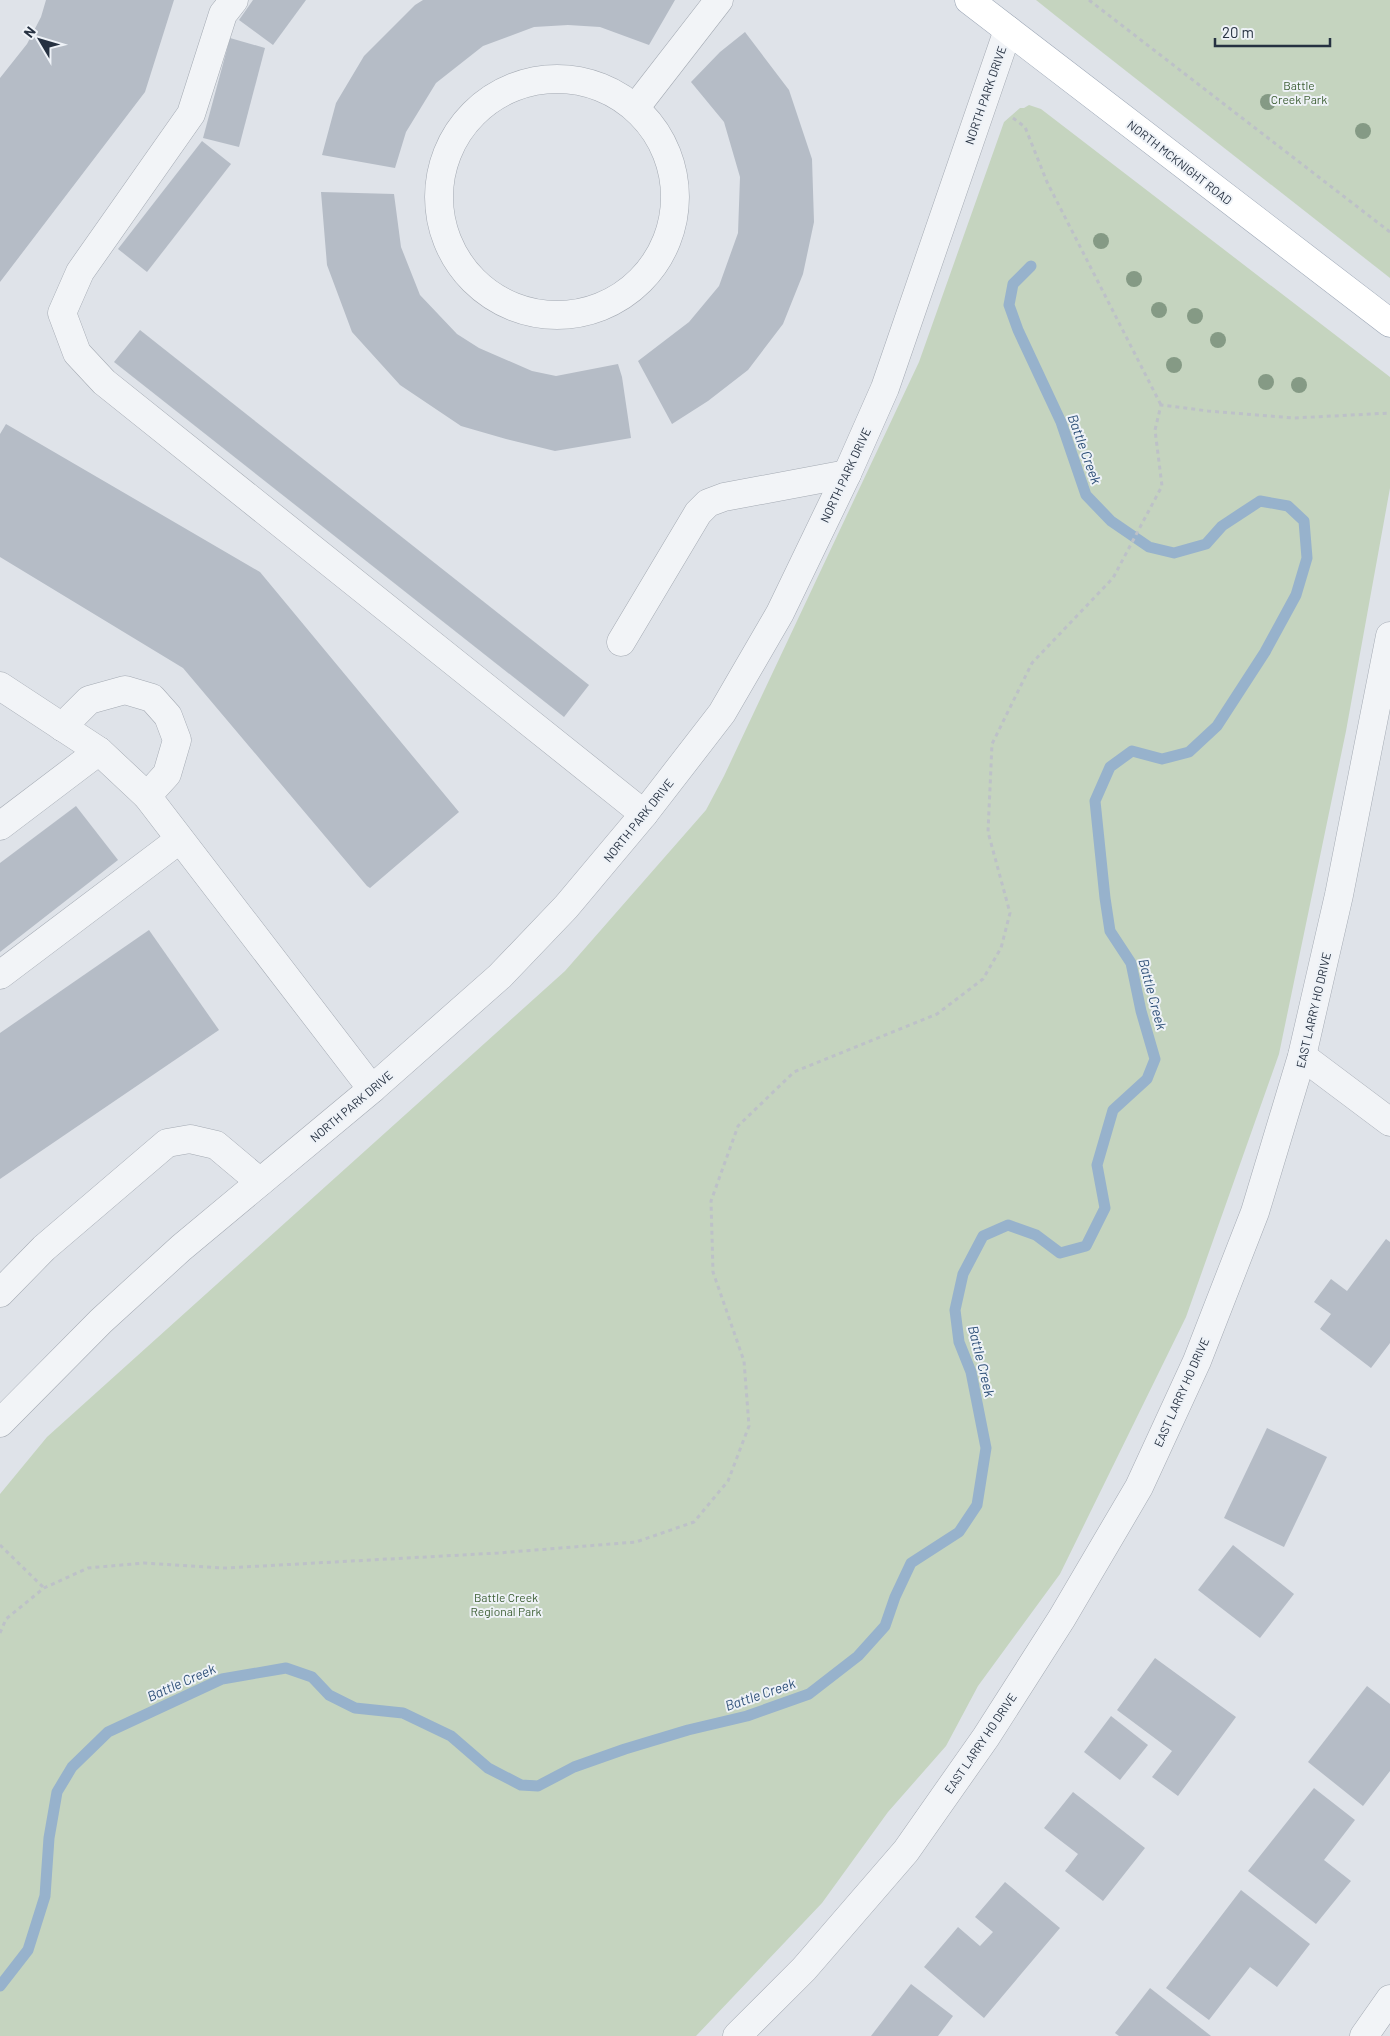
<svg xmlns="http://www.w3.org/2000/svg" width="1390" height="2036" font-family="Barlow,sans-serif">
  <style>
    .green { fill: #c5d4bf }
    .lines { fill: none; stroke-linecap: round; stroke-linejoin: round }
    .stream { stroke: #97b2cc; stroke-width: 11 }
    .building { fill: #b5bcc6 }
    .minor-casing { stroke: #a4aab3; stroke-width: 29 }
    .major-casing { stroke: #9da7b6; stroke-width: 29 }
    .path { stroke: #bdc1c8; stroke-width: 3; stroke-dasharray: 4 4; stroke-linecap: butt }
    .minor { stroke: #f2f4f7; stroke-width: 28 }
    .major { stroke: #fff; stroke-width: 28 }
    .tree { fill: #859a85 }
    .labels { text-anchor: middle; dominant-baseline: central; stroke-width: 4; stroke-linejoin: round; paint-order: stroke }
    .park-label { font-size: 12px; fill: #3c5e33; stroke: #eef2f7 }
    .street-label { font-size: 12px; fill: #263141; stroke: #eef2f7 }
    .water-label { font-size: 14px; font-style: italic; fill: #2e5078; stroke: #eef2f7 }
  </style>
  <rect width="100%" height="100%" fill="#dfe3e9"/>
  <g class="green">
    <polygon points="1036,0 1390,0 1390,278 1056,16"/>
    <polygon points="1029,105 1041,109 1390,377 1390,488 1346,731 1279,1054 1186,1317 1060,1574 978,1686 946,1746 888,1812 822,1903 696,2036 0,2036 0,1494 47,1437 565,971 706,810 724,776 919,362 1004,122 1020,108 1024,108"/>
  </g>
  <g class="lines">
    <polyline class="stream" points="0,1986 28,1950 45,1896 49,1838 57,1792 72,1767 108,1732 222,1679 286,1668 312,1677 329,1695 355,1708 403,1713 451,1736 488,1768 521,1785 538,1786 574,1767 625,1749 688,1730 747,1716 809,1694 858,1656 885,1626 895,1597 911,1563 959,1532 977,1505 986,1448 971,1372 959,1342 955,1310 963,1274 983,1236 1008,1225 1036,1235 1060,1253 1086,1246 1105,1208 1097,1165 1113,1110 1147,1079 1155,1059 1141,1011 1131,963 1110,931 1105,898 1095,801 1110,767 1132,751 1162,759 1189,752 1217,726 1265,652 1296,595 1307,558 1304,521 1288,506 1260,501 1222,526 1206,544 1174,553 1149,547 1111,521 1086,495 1061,422 1018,330 1009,305 1013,284 1031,266"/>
  </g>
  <g class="building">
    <polygon points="46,0 174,0 145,92 0,282 0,78 27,44 41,17"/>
    <polygon points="253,0 306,0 273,45 239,20"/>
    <polygon points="423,0 675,0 649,45 600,27 568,25 534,27 483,46 436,83 406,132 395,168 322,155 336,103 364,56 415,5"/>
    <polygon points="745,32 789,90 812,159 814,222 803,274 783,324 748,370 708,401 672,424 638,361 689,322 719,286 738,233 740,177 724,122 691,82 720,52"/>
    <polygon points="230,38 265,48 239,147 203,138"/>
    <polygon points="202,141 231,164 147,272 118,249"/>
    <polygon points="321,192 394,194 401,247 420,295 457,334 479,348 532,371 556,376 618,364 622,377 631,438 555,451 506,439 461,426 400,385 352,332 327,265"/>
    <polygon points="140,330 589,685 564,717 114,362"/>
    <polygon points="6,424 260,572 459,812 370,888 367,886 183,668 0,557 0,434"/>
    <polygon points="76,806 118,860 0,952 0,863"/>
    <polygon points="149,930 219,1030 0,1179 0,1033"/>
    <polygon points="1386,1239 1390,1242 1390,1343 1371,1368 1320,1329 1331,1314 1314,1302 1331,1279 1347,1291"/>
    <polygon points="1267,1428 1327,1457 1284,1547 1224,1518"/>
    <polygon points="1233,1545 1294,1594 1260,1638 1198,1590"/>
    <polygon points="1155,1658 1236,1717 1178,1796 1152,1777 1172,1751 1117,1710"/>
    <polygon points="1367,1686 1390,1704 1390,1771 1363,1806 1308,1762"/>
    <polygon points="1111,1716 1148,1745 1120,1780 1084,1752"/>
    <polygon points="1314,1788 1355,1820 1324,1860 1351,1881 1316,1924 1248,1871"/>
    <polygon points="1073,1792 1145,1848 1103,1901 1065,1871 1078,1854 1044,1828"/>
    <polygon points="1005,1882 1060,1928 984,2018 924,1967 958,1927 980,1946 993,1932 975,1917"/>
    <polygon points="1241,1890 1310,1944 1277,1987 1250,1967 1209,2020 1166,1988"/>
    <polygon points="911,1984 953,2016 938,2036 871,2036"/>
    <polygon points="1150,1988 1211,2036 1119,2036 1115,2033"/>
  </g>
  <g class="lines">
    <g class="minor-casing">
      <g id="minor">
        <polyline points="234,0 223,14 191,114 80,272 62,313 77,353 104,382 644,814"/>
        <circle cx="557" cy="197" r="118"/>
        <polyline points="636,107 719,0"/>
        <polyline points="621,642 698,513 708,503 724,497 847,474"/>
        <polyline points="0,686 99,751 147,796 372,1089"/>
        <polyline points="62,727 89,700 125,690 152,698 168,716 177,740 167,774 147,796"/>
        <polyline points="0,826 99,751"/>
        <polyline points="0,975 179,840"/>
        <polyline points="1302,1056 1390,1122"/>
        <polyline points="0,1293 44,1248 167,1143 190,1139 216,1145 260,1182"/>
        <polyline points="0,1423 101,1321 181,1248 372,1089 500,976 566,907 644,814 722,713 780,613 847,474 885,388 1008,30"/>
        <polyline points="737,2036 804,1969 906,1851 986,1737 1062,1618 1139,1487 1197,1361 1255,1212 1302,1056 1339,895 1390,636"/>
        <polyline points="1364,2036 1390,1999"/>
      </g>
    </g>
    <g class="major-casing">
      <polyline id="major" points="969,0 1390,323"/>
    </g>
    <g class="path">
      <polyline points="1089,0 1390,232"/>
      <polyline points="1013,118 1025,127 1047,182 1161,405"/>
      <polyline points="0,1545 44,1588"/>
      <polyline points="0,1633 6,1619 44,1588 88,1568 144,1563 225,1568 498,1553 636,1542 694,1522 728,1481 749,1426 744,1361 713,1272 711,1201 738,1126 794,1072 937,1014 983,979 1001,948 1010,913 988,832 992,744 1032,663 1113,578 1162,486 1155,430 1161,405 1208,411 1294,418 1390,413"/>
    </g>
    <use href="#minor" class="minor"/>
    <use href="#major" class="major"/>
  </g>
  <g class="tree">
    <circle cx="1268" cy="102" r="8"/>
    <circle cx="1363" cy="131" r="8"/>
    <circle cx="1101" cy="241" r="8"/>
    <circle cx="1134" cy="279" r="8"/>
    <circle cx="1159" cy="310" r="8"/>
    <circle cx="1195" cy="316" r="8"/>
    <circle cx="1218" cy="340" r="8"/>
    <circle cx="1174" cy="365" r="8"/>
    <circle cx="1266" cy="382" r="8"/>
    <circle cx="1299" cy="385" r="8"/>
  </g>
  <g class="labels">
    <g class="park-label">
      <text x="1299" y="85">Battle<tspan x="1299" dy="14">Creek Park</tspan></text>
      <text x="506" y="1597">Battle Creek<tspan x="506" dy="14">Regional Park</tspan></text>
    </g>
    <g class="street-label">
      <text transform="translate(985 95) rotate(-71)">NORTH PARK DRIVE</text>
      <text transform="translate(1180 162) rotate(38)">NORTH MCKNIGHT ROAD</text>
      <text transform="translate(845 475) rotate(-65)">NORTH PARK DRIVE</text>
      <text transform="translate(638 820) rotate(-51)">NORTH PARK DRIVE</text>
      <text transform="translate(1313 1010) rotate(-77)">EAST LARRY HO DRIVE</text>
      <text transform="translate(351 1106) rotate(-40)">NORTH PARK DRIVE</text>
      <text transform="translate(1181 1392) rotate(-66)">EAST LARRY HO DRIVE</text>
      <text transform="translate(980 1743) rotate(-56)">EAST LARRY HO DRIVE</text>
    </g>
    <g class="water-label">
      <text transform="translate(1085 449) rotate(70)">Battle Creek</text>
      <text transform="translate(1153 994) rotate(75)">Battle Creek</text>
      <text transform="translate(982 1361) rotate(76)">Battle Creek</text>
      <text transform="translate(181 1682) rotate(-24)">Battle Creek</text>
      <text transform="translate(760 1694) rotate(-19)">Battle Creek</text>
    </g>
  </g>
  <g transform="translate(40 40) rotate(308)" stroke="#eef2f7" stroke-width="4" paint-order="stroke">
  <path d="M0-4L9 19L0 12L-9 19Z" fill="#263141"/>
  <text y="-8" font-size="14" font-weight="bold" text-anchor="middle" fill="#263141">N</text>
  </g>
  <path d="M1215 38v8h115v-8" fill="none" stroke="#263141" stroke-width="2.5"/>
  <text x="1222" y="38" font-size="15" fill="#263141" stroke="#eef2f7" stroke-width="4" paint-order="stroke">20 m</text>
</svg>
